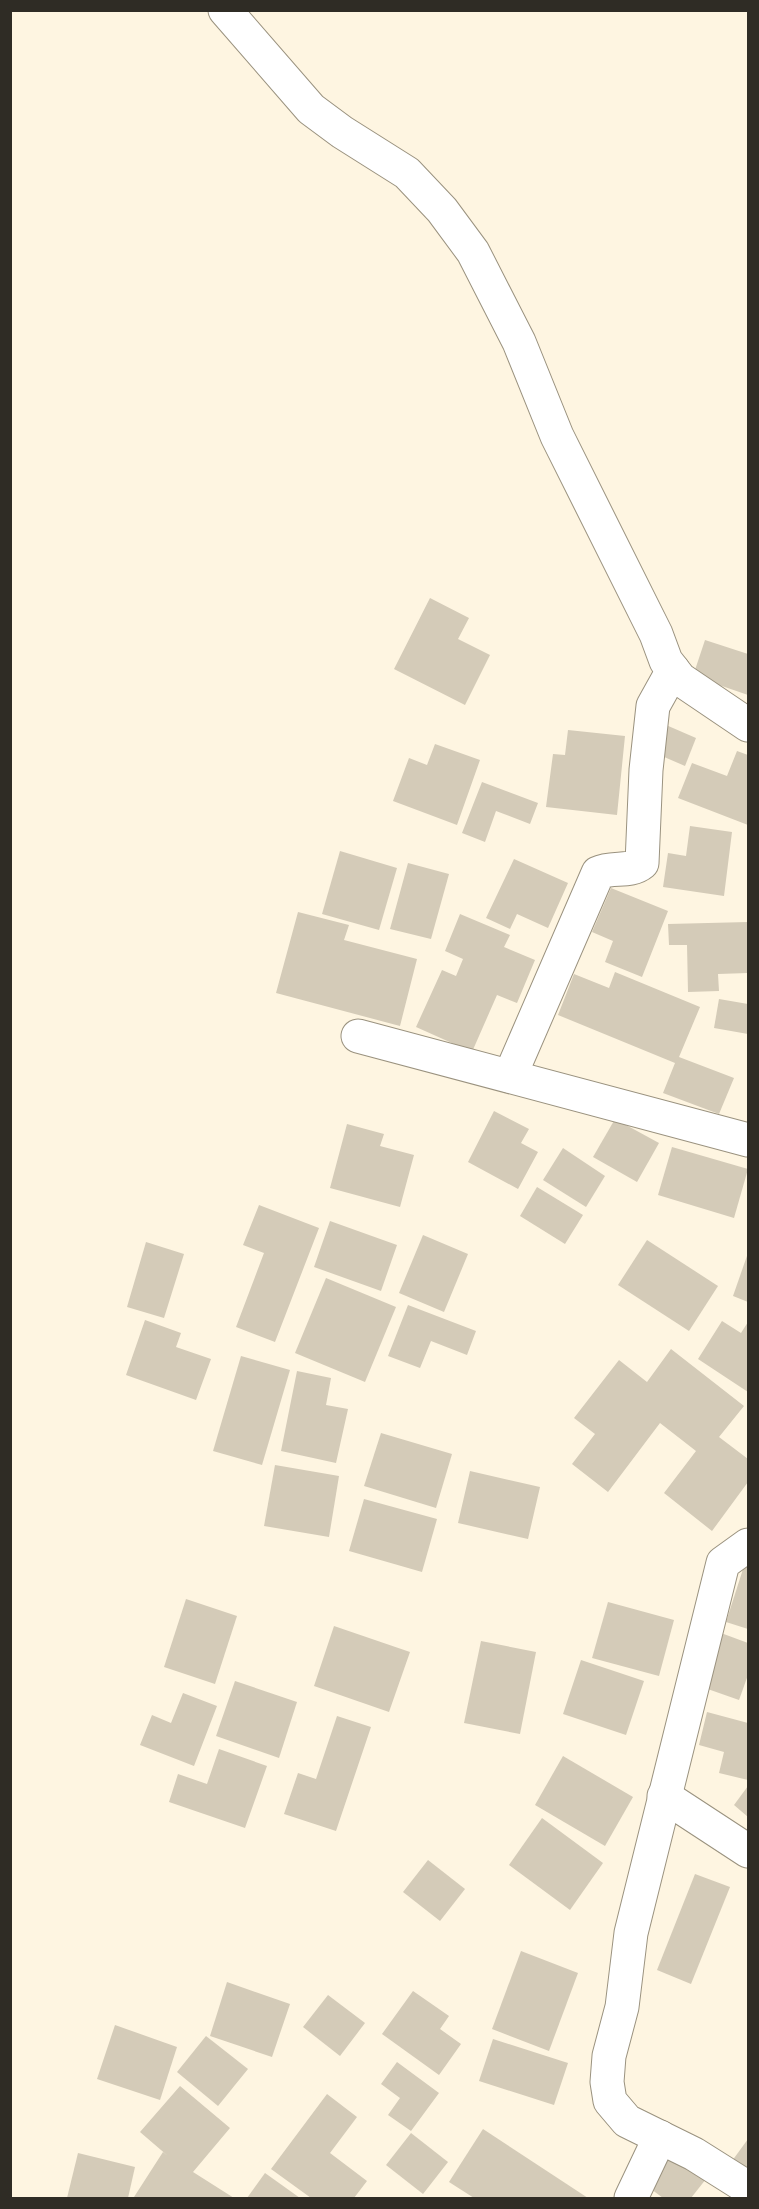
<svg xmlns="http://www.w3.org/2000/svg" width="759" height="2209" font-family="'Source Sans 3',sans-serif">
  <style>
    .building { fill: #d4cbb8 }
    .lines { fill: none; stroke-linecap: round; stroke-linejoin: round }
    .minor-casing { stroke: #9a927f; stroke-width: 35 }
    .minor { stroke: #fff; stroke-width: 33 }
  </style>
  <rect width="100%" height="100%" fill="#fef5e1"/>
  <g class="building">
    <polygon points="430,598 469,618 458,639 490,655 465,705 394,669"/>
    <polygon points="705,640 748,654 748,695 693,676"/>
    <polygon points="666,725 696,738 685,766 655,753"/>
    <polygon points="568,730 625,736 617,815 546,807 553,754 565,755"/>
    <polygon points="435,744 480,760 457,825 393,801 409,758 427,765"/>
    <polygon points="737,751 748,755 748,825 678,798 692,763 727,776"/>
    <polygon points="482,782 538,803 530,824 496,811 485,842 462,833"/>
    <polygon points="690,826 732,832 724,896 663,887 668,853 686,856"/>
    <polygon points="340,851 397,868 379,930 322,914"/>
    <polygon points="514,859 568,883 548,928 517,914 510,929 486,918"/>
    <polygon points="408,863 449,874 431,939 390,929"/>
    <polygon points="611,888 668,911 642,977 605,962 613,941 592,932"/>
    <polygon points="298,912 349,925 344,940 417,959 400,1026 276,993"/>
    <polygon points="460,914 510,935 504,947 535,960 517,1003 497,995 472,1052 416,1027 442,970 456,976 463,959 445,951"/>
    <polygon points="748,922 748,973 718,974 719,991 688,992 687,945 669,945 668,924"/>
    <polygon points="615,972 700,1007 679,1057 734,1078 719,1114 663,1093 675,1063 558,1015 574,974 609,988"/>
    <polygon points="719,999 748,1004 748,1034 714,1028"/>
    <polygon points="494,1111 529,1129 521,1143 538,1152 518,1189 468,1162"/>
    <polygon points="615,1119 659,1143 637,1182 593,1157"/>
    <polygon points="347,1124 384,1134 380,1146 414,1155 400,1207 330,1188"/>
    <polygon points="672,1147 748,1169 734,1218 658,1195"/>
    <polygon points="563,1148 605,1176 586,1207 543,1180"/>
    <polygon points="537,1187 583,1215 565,1244 520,1216"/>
    <polygon points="259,1205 319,1228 275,1342 236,1327 264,1253 243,1245"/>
    <polygon points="330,1221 397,1245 381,1291 314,1267"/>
    <polygon points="423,1235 468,1254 444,1312 399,1293"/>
    <polygon points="647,1240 718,1286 689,1331 618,1285"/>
    <polygon points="146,1242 184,1254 164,1318 127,1307"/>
    <polygon points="748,1253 748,1302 733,1296"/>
    <polygon points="326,1278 396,1307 365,1382 295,1353"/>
    <polygon points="408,1305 476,1331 467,1355 431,1341 420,1368 388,1356"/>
    <polygon points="145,1320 181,1333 176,1347 211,1359 196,1400 126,1375"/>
    <polygon points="722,1321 741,1333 748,1322 748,1392 698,1359"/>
    <polygon points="671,1349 744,1406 719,1437 748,1459 748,1482 712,1531 664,1493 696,1451 660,1423 608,1492 572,1464 595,1434 574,1418 619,1360 647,1382"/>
    <polygon points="241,1356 290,1370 262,1465 213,1451"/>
    <polygon points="297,1371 331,1378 326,1405 348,1409 336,1463 281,1451"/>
    <polygon points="381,1433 452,1454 436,1508 364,1486"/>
    <polygon points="275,1465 339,1476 329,1537 264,1526"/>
    <polygon points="470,1471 540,1487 528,1539 458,1523"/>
    <polygon points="364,1499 437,1519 422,1572 349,1551"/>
    <polygon points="744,1566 748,1567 748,1629 726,1622"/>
    <polygon points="186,1599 237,1616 215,1684 164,1667"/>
    <polygon points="608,1602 674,1620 659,1676 592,1658"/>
    <polygon points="334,1626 410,1652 389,1712 314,1686"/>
    <polygon points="721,1633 748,1643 748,1675 739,1700 702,1687"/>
    <polygon points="481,1641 536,1652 520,1734 464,1723"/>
    <polygon points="581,1660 644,1681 626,1735 563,1714"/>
    <polygon points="235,1681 297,1702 279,1758 216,1736"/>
    <polygon points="183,1693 217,1706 194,1766 140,1745 152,1715 171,1723"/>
    <polygon points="707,1712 748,1723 748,1780 719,1773 724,1752 699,1745"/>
    <polygon points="337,1716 371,1727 336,1831 284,1814 298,1773 316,1779"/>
    <polygon points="219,1749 267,1766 245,1828 169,1802 178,1774 207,1784"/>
    <polygon points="563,1756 633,1797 605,1846 535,1805"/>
    <polygon points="748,1786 748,1817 734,1805"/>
    <polygon points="542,1818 603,1863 570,1910 509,1865"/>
    <polygon points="428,1860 465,1889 440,1921 403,1892"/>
    <polygon points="695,1874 730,1887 691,1984 657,1970"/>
    <polygon points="521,1951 578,1973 549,2051 492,2029"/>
    <polygon points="227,1982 290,2004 272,2057 210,2036"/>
    <polygon points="413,1991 449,2016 440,2029 461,2044 439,2075 382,2034"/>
    <polygon points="328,1995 365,2023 340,2056 303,2027"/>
    <polygon points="115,2025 177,2047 160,2100 97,2079"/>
    <polygon points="206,2036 248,2069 218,2106 177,2072"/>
    <polygon points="493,2039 568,2063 554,2105 479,2081"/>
    <polygon points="397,2062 439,2093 411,2131 388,2115 400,2098 381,2084"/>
    <polygon points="180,2086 230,2128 193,2172 234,2198 134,2197 163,2152 168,2156 140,2132"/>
    <polygon points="327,2094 357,2117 330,2153 367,2181 354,2198 311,2198 271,2169"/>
    <polygon points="483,2129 588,2198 474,2198 449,2182"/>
    <polygon points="411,2133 448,2162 423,2194 386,2165"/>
    <polygon points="748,2139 748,2174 732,2161"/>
    <polygon points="669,2150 706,2179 691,2198 663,2198 643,2183"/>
    <polygon points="78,2153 135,2167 128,2198 67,2198"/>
    <polygon points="265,2173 300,2198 247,2198"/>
  </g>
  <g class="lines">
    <g class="minor-casing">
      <g id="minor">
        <polyline points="225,10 311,109 342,132 407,173 442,210 473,252 519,342 557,436 656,634 666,661 680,679 748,725"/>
        <polyline points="358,1036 748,1140"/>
        <path d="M510 1076 598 873C612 866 630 873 642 863L646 770 653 706 673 670"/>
        <polyline points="748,1545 723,1563 631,1933 622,2007 609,2056 607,2082 610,2101 627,2121 694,2154 748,2188"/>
        <polyline points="664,1796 748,1851"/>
        <polyline points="631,2198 660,2137"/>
      </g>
    </g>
    <use href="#minor" class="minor"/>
  </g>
  <rect width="759" height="2209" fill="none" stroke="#2f2c25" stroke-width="24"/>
</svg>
